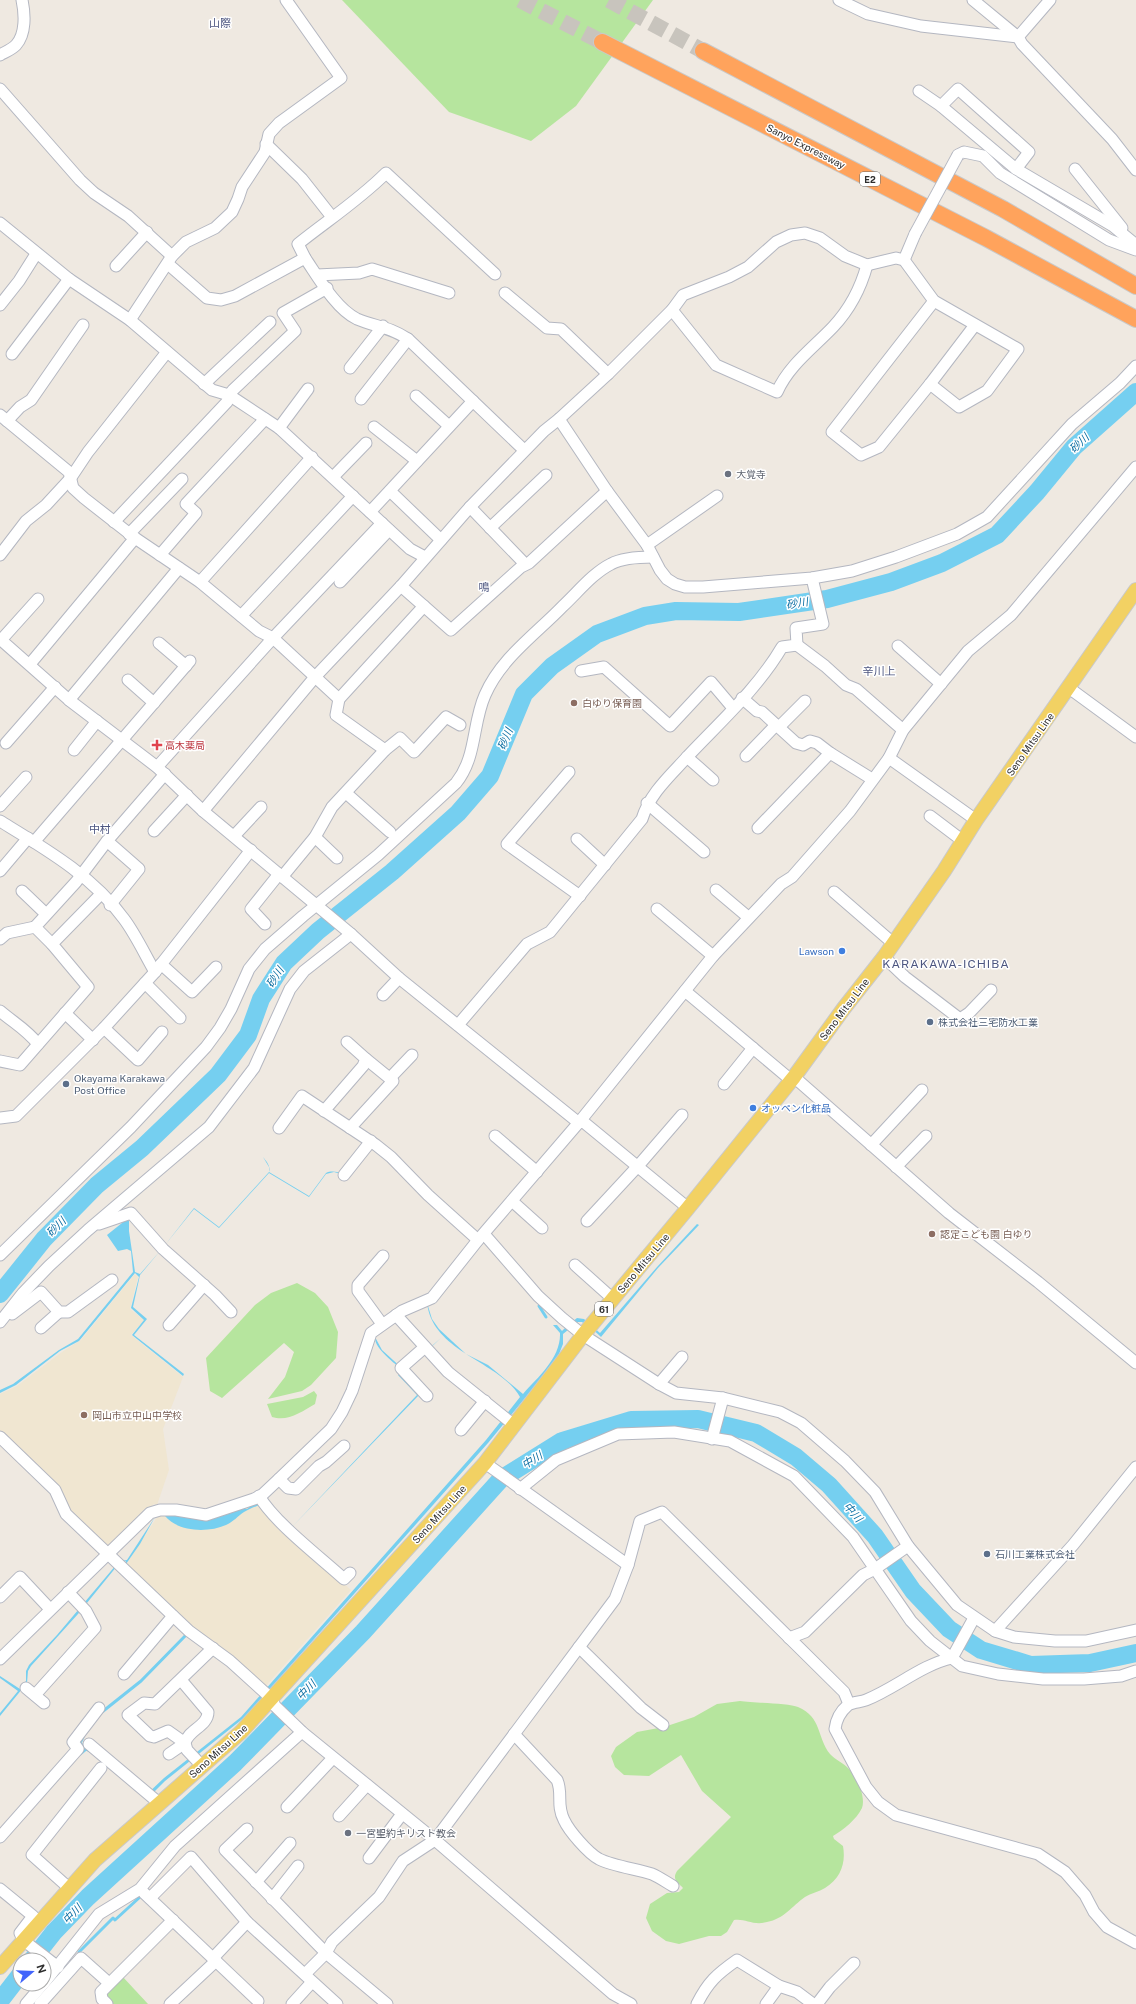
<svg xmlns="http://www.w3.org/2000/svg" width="1136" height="2004" font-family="'Public Sans','Noto Sans JP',sans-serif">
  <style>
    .education { fill: #f0e6d1 }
    .green { fill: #b6e59e }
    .water { fill: #75cff0 }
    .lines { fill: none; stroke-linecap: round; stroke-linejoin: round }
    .stream { stroke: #75cff0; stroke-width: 3 }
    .river { stroke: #75cff0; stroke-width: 18 }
    .highway-tunnel { stroke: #c8c4bd; stroke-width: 16; stroke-dasharray: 16 8; stroke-linecap: butt }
    .minor-casing { stroke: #b4b7c1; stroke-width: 13 }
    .major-casing { stroke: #c9c9c9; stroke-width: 16 }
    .highway-casing { stroke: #c9c9c9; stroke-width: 18 }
    .minor { stroke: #fff; stroke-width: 11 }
    .major { stroke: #f2d163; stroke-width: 14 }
    .highway { stroke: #ffa35c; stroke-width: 16 }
    .minor-bridge-casing { stroke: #b4b7c1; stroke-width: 13; stroke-linecap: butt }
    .minor-bridge { stroke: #fff; stroke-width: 11 }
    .worship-dot { fill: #6b7280; stroke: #fff; stroke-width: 1.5 }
    .education-dot { fill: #8d6e63; stroke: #fff; stroke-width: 1.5 }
    .health-dot { fill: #e0444e; stroke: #fff; stroke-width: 1.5 }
    .shop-dot { fill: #3f7fe0; stroke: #fff; stroke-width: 1.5 }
    .service-dot { fill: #5c6f8a; stroke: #fff; stroke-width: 1.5 }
    .labels { text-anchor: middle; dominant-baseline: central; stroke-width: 3; stroke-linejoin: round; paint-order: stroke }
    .shield { fill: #fff; stroke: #6d6d6d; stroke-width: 1 }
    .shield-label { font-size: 9px; font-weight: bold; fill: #2e2e2e }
    .street-label { font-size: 10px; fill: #2e2e2e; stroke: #fff }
    .worship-label { font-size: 10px; fill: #5b616d; stroke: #fff; text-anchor: start }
    .education-label { font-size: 10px; fill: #785e54; stroke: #fff; text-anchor: start }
    .health-label { font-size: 10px; fill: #be3a42; stroke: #fff; text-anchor: start }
    .shop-label { font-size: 10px; fill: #366cbe; stroke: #fff; text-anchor: end }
    .service-label { font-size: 10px; fill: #4e5e75; stroke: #fff; text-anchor: start }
    .neighbourhood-label { font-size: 11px; fill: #4d5680; stroke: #fff }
    .water-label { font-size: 11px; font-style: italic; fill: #0d6fa3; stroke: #fff }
    .quarter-label { font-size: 12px; letter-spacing: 1px; fill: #4d5680; stroke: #fff }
  </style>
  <rect width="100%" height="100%" fill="#efe9e1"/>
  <g class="education">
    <polygon points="135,1274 138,1277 130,1309 144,1320 131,1335 183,1377 163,1429 169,1470 157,1505 154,1504 149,1509 148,1508 108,1547 72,1512 0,1431 0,1394 17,1386 62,1352 81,1340"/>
    <polygon points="257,1500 261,1507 351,1590 264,1688 203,1637 126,1565 159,1514 183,1514"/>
  </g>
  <g class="green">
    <polygon points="342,0 653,0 576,106 531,141 449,112"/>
    <polygon points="297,1283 315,1293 328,1307 338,1332 336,1358 311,1385 302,1391 268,1399 285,1377 294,1352 284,1343 222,1398 210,1391 206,1358 255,1305 271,1293"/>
    <path d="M314 1391 317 1395 315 1404C301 1412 288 1422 272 1417L267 1404 303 1397Z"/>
    <path d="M740 1701C753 1703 789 1703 798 1707 822 1717 817 1738 830 1754 835 1760 844 1763 849 1769 857 1777 866 1797 862 1808 857 1819 843 1830 833 1836L834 1839 843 1846C846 1863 841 1878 825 1888 819 1892 811 1893 805 1897 792 1906 784 1919 767 1922 753 1926 745 1918 734 1920L727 1932 721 1936H709L679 1944 666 1941 652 1931 646 1918 650 1904 667 1893 679 1892 683 1888C677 1882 672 1879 677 1871L731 1817 702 1791 681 1755 649 1776 624 1775 615 1767 611 1756 616 1747 637 1732 664 1727 694 1717 717 1704Z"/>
    <polygon points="122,1976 148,2004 111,2004 105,1995"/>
  </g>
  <g class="water">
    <path d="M263 1157C266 1161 271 1166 269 1172L309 1196 326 1173C330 1171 337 1171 341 1174L334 1172 326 1174 309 1197 269 1173 219 1228 194 1209 165 1245 194 1208 219 1227 269 1172V1167Z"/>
    <polygon points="127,1219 129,1221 129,1231 135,1272 140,1274 160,1251 140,1275 133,1307 147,1319 134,1335 184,1374 183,1376 132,1335 144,1320 131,1308 139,1277 135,1273 79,1341 60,1351 16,1385 0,1393 0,1390 13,1384 59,1350 78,1339 133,1272 131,1251 127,1249 118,1251 107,1235"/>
    <path d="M697 1224 699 1225 658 1268 601 1337 588 1325 587 1326 582 1322H578L563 1334V1344L557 1359 488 1443 245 1717 165 1781 147 1799 145 1796 164 1778 241 1717 486 1440 520 1397C500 1361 433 1353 427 1303L432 1319 439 1329 466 1354 488 1365 523 1394C538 1377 561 1358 560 1333L553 1325H557L562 1331 570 1323 534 1284 572 1322 577 1318 584 1319 600 1333 657 1267Z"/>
    <path d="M375 1337 382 1350 404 1370 441 1338 401 1375 419 1395 291 1528 417 1395 398 1375 403 1371C395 1363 374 1349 375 1337Z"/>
    <path d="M255 1502 261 1504C255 1507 249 1509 244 1512 238 1516 233 1522 226 1525 208 1533 178 1532 165 1516L241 1507 247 1509Z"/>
    <polygon points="155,1517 140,1544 126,1564 126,1561 117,1566 78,1614 31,1666 28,1671 27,1683 0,1716 0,1713 18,1691 0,1678 0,1676 20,1689 26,1681 26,1671 29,1665 57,1635 116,1565 121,1561 127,1560"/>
  </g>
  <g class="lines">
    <g class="stream">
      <polyline points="539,1306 546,1317"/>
      <polyline points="102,1712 141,1681 187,1634"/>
      <polyline points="83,1737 80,1743 86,1749"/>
      <polyline points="80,1754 86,1749 90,1751"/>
      <polyline points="79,1952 113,1918 115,1920 140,1897"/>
    </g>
    <g class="river">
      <polyline points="0,1294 44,1239 97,1185 142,1148 218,1075 248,1035 261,999 284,963 318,931 392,872 458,813 490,776 524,694 552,666 597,634 645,616 676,611 739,612 827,599 891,582 942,563 997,535 1037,492 1074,447 1136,392"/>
      <polyline points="32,1960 54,1932 88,1897 235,1763 363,1632 501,1479 562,1441 631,1420 698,1419 756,1433 796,1457 829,1485 875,1536 913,1591 949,1629 981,1650 1031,1665 1090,1663 1136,1653"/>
      <polyline points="0,2001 20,1975"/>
    </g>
    <g class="highway-tunnel">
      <polyline points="520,0 602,42"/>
      <polyline points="609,0 703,51"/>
    </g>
    <g class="minor-casing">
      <g id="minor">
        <polyline points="839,0 868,14 921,26 1018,37 1050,0"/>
        <polyline points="973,0 1018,37 1022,44 1112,139 1136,170"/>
        <path d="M0 55C5 52 11 50 16 45 26 34 25 14 22 0"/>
        <polyline points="0,89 80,180 94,193 128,216 172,256"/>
        <polyline points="919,91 941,106 1016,169 1113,226 1136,245"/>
        <polyline points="941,106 958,89 1029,152 1016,169"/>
        <polyline points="266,144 302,179 332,217"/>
        <polyline points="958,155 964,152 983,156 1000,173 1109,240 1136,250"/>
        <polyline points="1075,169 1122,228"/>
        <polyline points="0,223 69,279 130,320 212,390 229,395 279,428 410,549 425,557"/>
        <path d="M305 258 298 244C328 220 359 200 386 173L495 274"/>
        <polyline points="904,260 915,234"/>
        <path d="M168 264 207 298 221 300 235 296 305 258C318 277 336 309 357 319 376 327 388 326 408 339L524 450"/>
        <polyline points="116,266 147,232"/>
        <polyline points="317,275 359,273 372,269 449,293"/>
        <polyline points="505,293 547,328 561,329 608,374"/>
        <polyline points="934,301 832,432 861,455 879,447 930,384 975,325"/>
        <polyline points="0,305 19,281 36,254"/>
        <path d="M672 310 716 365 777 392C789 365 813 348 833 327 849 310 861 287 867 265"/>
        <polyline points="130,320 172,256 186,242 215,228 232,212 238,199 242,187 265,152 269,134 279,123 341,78 286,0"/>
        <polyline points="12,354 69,279"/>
        <polyline points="350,368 383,326"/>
        <polyline points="204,384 270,322"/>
        <polyline points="416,396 449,426"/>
        <polyline points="361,399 408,339"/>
        <polyline points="0,415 69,472 73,488 84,498 135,538 200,582 259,631 273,638 339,699 336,715 385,750"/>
        <polyline points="559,419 607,491 647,545 660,570 667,579 675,584 685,587 703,587 812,578 852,571 896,557 957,534 987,517 1072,424 1120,383 1136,366"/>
        <polyline points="7,421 20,407 31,400 83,325"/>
        <polyline points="374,427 417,461"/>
        <polyline points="279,428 308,389"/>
        <polyline points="334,476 366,443"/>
        <polyline points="390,491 441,540"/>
        <polyline points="470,507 525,564"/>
        <polyline points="370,512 473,401"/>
        <polyline points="114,522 227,402 229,395 233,390 295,331 283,313 327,288"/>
        <polyline points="490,528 546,475"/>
        <polyline points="129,534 182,479"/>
        <polyline points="647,545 717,496"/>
        <polyline points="0,555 26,521 46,505 70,479 88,452 167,352"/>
        <polyline points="160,555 196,513 186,504 265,419"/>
        <polyline points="200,582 312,457"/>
        <polyline points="340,582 389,530"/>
        <polyline points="401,586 451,630 521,567 529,563 607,491"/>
        <polyline points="241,616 353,496"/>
        <polyline points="0,639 69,700 157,767 203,811 351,934 399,978 579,1123"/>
        <polyline points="1,640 38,599"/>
        <polyline points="159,643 186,666"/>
        <polyline points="797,645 825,666 846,685 856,689 903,730"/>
        <polyline points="898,646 941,684"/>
        <polyline points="30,664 135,538"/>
        <polyline points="581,671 604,667 670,726 711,682 733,708"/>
        <polyline points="128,680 154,703"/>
        <polyline points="1069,688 1136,737"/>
        <polyline points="742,698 757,711 762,712 796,743 803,745 810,741 817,743 830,753 872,779"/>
        <polyline points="339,699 424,606"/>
        <polyline points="69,700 179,568"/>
        <polyline points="779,727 805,701"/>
        <polyline points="6,743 55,687"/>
        <polyline points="74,750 97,721"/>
        <polyline points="746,756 776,725"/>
        <polyline points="687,757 713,780"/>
        <polyline points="889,758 976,820"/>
        <polyline points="157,767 273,638 382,523"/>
        <polyline points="569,772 507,844 580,896"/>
        <polyline points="346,793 390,832"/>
        <polyline points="647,803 704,852"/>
        <polyline points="0,806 26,777"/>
        <polyline points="203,811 315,677 401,586 470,507 544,431 559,419 608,374 672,310 683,295 729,277 748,267 776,242 791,235 805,233 820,238 845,256 867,265 896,258 904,260 934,301 1018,349 987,391 959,407 930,384"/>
        <polyline points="930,816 963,841"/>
        <path d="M0 821C44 848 93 876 124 919 136 935 145 955 155 972"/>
        <polyline points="758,828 830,753"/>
        <polyline points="154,831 187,795"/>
        <polyline points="234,836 261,807"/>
        <polyline points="315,837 337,858"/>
        <polyline points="577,839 605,865"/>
        <polyline points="107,841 139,869 110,905"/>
        <polyline points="34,842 190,661"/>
        <polyline points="0,871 28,838"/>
        <polyline points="282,877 315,837 332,807 385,750 400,738 414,752 446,717 460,725"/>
        <polyline points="716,890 748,917"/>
        <polyline points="22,891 46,914"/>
        <polyline points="834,892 894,944"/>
        <polyline points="657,909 713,956"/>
        <polyline points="265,924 251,909 279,874"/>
        <polyline points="0,939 7,933 35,927"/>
        <polyline points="52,944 35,927 76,882 107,841 165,774"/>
        <polyline points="884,957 905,977 960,1019 969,1013 991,990"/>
        <polyline points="161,964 192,992 216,967"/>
        <polyline points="145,983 180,1018"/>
        <polyline points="685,991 791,1080"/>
        <polyline points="383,995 399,978"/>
        <path d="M0 1011C14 1023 26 1029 38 1044"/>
        <polyline points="65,1013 93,1040"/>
        <path d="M458 1025 527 944 550 932 642 819C650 793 670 776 688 756 721 721 758 688 782 647L797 645 796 628 823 624 812 578"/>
        <polyline points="104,1028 138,1060 162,1032"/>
        <polyline points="0,1061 20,1065 88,987 52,944 101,894"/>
        <polyline points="794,1077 949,1213 1038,1282 1136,1363"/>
        <polyline points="390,1078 412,1055"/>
        <polyline points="724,1084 753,1048"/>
        <polyline points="324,1111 363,1066 366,1059 347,1042"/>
        <polyline points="0,1118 16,1116 104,1028 155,972 251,850"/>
        <polyline points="581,1120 688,1208"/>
        <polyline points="279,1128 302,1096 376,1145 391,1157 428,1195 478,1240"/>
        <polyline points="350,1128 393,1081 366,1059"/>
        <polyline points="495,1136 537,1172"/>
        <polyline points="871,1145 922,1090"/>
        <polyline points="896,1167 926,1136"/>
        <polyline points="344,1175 371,1141"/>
        <polyline points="512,1201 542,1228"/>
        <polyline points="587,1221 638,1166 682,1115"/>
        <polyline points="99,1224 131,1213 163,1249 215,1295 231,1312"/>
        <polyline points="484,1234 538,1296 562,1318 583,1335 659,1384 676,1393 723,1398 780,1412 801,1423 845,1461 875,1492 908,1546 957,1605 995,1631 1014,1637 1055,1641 1086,1641 1136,1630"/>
        <path d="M0 1255 131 1127 206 1047 220 1028 231 1009 249 969 265 949 303 916 378 855 456 783C477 757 472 724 485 695 501 658 536 634 563 606 578 592 593 573 611 564 622 558 640 557 653 557"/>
        <polyline points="575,1265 613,1299"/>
        <polyline points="12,1314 41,1292 59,1312 68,1312 112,1280"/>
        <polyline points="396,1315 448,1372 514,1425"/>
        <polyline points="0,1322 23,1293 49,1266 88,1230 209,1127 254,1068 290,989 304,971 351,934"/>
        <polyline points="382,1324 358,1291 358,1285 383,1256"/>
        <polyline points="169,1325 204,1285"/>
        <polyline points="41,1328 59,1312"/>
        <polyline points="425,1347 401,1368 427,1396"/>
        <polyline points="659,1384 682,1357"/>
        <polyline points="461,1430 485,1401"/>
        <polyline points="0,1437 55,1490 66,1514 189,1631 230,1661 272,1699 275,1706 302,1732 435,1840 613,1994 631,2004"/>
        <polyline points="712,1439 723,1398"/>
        <polyline points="279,1479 288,1488 296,1489 319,1466 326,1462 344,1446"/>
        <polyline points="520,1489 556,1460 618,1434 674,1432 730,1441 794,1476 853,1537 911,1621 930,1641 962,1666 998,1674 1043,1679 1084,1679 1121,1676 1136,1671"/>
        <path d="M259 1496C275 1523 320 1557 344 1579L350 1573"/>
        <polyline points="628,1565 640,1521 662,1512 844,1692 849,1704"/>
        <polyline points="0,1597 20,1577 50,1609"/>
        <path d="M974 1618 952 1658C921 1665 896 1688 866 1700 861 1702 853 1702 848 1705 841 1711 836 1720 835 1729L866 1787 878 1802 896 1815 1038 1854 1065 1872 1085 1895 1094 1912 1107 1927 1136 1943"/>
        <polyline points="995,1631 1073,1545 1136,1467"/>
        <polyline points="789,1638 805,1632 863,1575 875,1569 908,1546"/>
        <polyline points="579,1647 641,1708 663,1725"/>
        <polyline points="0,1659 150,1513 160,1510 176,1510 206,1515 254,1499 262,1495 279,1479 331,1429 342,1412 352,1391 371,1333 402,1311 432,1298 478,1240 581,1120 713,956 781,884 792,877 850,811 889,758 903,730 968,651 1011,615 1136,467"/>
        <polyline points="124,1674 173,1616"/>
        <path d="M181 1680 208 1712C208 1726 188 1730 185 1743L187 1750 202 1766"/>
        <polyline points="26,1688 44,1703"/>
        <polyline points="35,1695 95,1628 86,1611 68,1592"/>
        <path d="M514 1734 557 1780C563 1793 556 1805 564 1820 569 1831 588 1853 599 1859 613 1866 636 1869 652 1874 659 1877 666 1882 673 1886"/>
        <polyline points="89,1744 159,1803"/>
        <polyline points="169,1754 185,1743 168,1731 154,1737 150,1736 128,1715 144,1703 155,1704 213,1648"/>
        <polyline points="287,1807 333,1758"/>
        <polyline points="339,1816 367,1785"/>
        <polyline points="247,1829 225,1850 326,1953 387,2004"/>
        <polyline points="0,1837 78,1749 73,1742 99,1708"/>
        <polyline points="369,1858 402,1814"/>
        <polyline points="256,1882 290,1843"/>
        <polyline points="69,1888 32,1855 101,1768"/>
        <polyline points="0,1889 33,1916 20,1933 23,1940 58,1967"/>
        <polyline points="144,1893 258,2001"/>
        <polyline points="150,1898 191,1857 247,1922 337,2004"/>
        <polyline points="272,1899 298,1866"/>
        <polyline points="213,1958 247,1922"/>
        <polyline points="305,1974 326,1953 332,1942 379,1897 403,1861 435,1840 615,1599 628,1565 485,1463"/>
        <polyline points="44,1983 99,1914 140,1889 175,1846 302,1732"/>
        <polyline points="26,2004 43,1984"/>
        <polyline points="40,2004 81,1958 109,1983"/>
        <polyline points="107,2004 102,1999 101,1992 173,1920"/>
        <polyline points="170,2004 216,1961"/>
        <polyline points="292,2004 312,1982"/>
        <path d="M697 2004C708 1982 717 1974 737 1960L779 1986"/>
        <polyline points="766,2004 779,1986 797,1992 813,2004"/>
        <polyline points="817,2004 830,1987 854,1963"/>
      </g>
    </g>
    <g class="major-casing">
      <polyline id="major" points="0,1967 95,1860 241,1732 485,1463 583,1335 688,1208 794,1077 844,1008 884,957 944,871 976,820 1136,590"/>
    </g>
    <g class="highway-casing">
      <g id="highway">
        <polyline points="602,42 986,238 1136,319"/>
        <polyline points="703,51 1003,209 1136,286"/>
      </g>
    </g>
    <use href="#minor" class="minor"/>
    <use href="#major" class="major"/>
    <use href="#highway" class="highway"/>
    <g class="minor-bridge-casing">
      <polyline id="minor-bridge" points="915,234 958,155"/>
    </g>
    <use href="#minor-bridge" class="minor-bridge"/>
  </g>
  <g class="worship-dot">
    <circle cx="728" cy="474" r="4"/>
    <circle cx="348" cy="1833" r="4"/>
  </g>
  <g class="education-dot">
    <circle cx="574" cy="703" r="4"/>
    <circle cx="932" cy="1234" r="4"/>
    <circle cx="84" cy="1415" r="4"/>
  </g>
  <path class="health-dot" d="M155 739h4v4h4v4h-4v4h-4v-4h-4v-4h4z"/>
  <g class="shop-dot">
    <circle cx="842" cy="951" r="4"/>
    <circle cx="753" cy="1108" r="4"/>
  </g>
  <g class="service-dot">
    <circle cx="930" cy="1022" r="4"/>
    <circle cx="66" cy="1084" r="4"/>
    <circle cx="987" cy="1554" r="4"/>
  </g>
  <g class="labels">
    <g class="shield">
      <rect x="860" y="172" width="20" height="14" rx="3"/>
      <rect x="595" y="1302" width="18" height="14" rx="3"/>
    </g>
    <g class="shield-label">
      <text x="870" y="179">E2</text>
      <text x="604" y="1309">61</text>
    </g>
    <g class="street-label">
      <text transform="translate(806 146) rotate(27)">Sanyo Expressway</text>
      <text transform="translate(1030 744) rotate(-55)">Seno Mitsu Line</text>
      <text transform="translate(844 1009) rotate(-53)">Seno Mitsu Line</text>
      <text transform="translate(643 1263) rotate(-50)">Seno Mitsu Line</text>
      <text transform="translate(439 1514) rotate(-48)">Seno Mitsu Line</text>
      <text transform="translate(218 1751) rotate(-42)">Seno Mitsu Line</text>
    </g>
    <g class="worship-label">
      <text x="736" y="474">大覚寺</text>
      <text x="356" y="1833">一宮聖約キリスト教会</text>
    </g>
    <g class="education-label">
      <text x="582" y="703">白ゆり保育園</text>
      <text x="940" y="1234">認定こども園 白ゆり</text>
      <text x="92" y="1415">岡山市立中山中学校</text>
    </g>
    <g class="health-label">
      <text x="165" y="745">高木薬局</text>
    </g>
    <g class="shop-label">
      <text x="834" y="951">Lawson</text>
      <text x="761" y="1108" text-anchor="start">オッペン化粧品</text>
    </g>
    <g class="service-label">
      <text x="938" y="1022">株式会社三宅防水工業</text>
      <text x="74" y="1078">Okayama Karakawa<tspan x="74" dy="12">Post Office</tspan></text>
      <text x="995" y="1554">石川工業株式会社</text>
    </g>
    <g class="neighbourhood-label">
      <text x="220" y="23">山際</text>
      <text x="484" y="587">鳴</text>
      <text x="879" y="671">辛川上</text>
      <text x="100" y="829">中村</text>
    </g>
    <g class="water-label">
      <text transform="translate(1079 443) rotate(-43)">砂川</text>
      <text transform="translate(797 603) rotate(-9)">砂川</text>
      <text transform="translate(505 739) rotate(-67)">砂川</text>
      <text transform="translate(275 977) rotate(-57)">砂川</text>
      <text transform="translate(56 1227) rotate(-45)">砂川</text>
      <text transform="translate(532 1460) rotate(-32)">中川</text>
      <text transform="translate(853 1512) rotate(48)">中川</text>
      <text transform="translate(306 1690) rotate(-46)">中川</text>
      <text transform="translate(72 1914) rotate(-46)">中川</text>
    </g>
    <g class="quarter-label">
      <text x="946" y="964">KARAKAWA-ICHIBA</text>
    </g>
  </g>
  <g transform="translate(32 1972) rotate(71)"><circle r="19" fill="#ffffff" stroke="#ababab"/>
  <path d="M0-3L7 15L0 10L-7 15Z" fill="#4264fb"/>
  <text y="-6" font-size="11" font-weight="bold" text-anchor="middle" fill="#2e2e2e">N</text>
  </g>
</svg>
